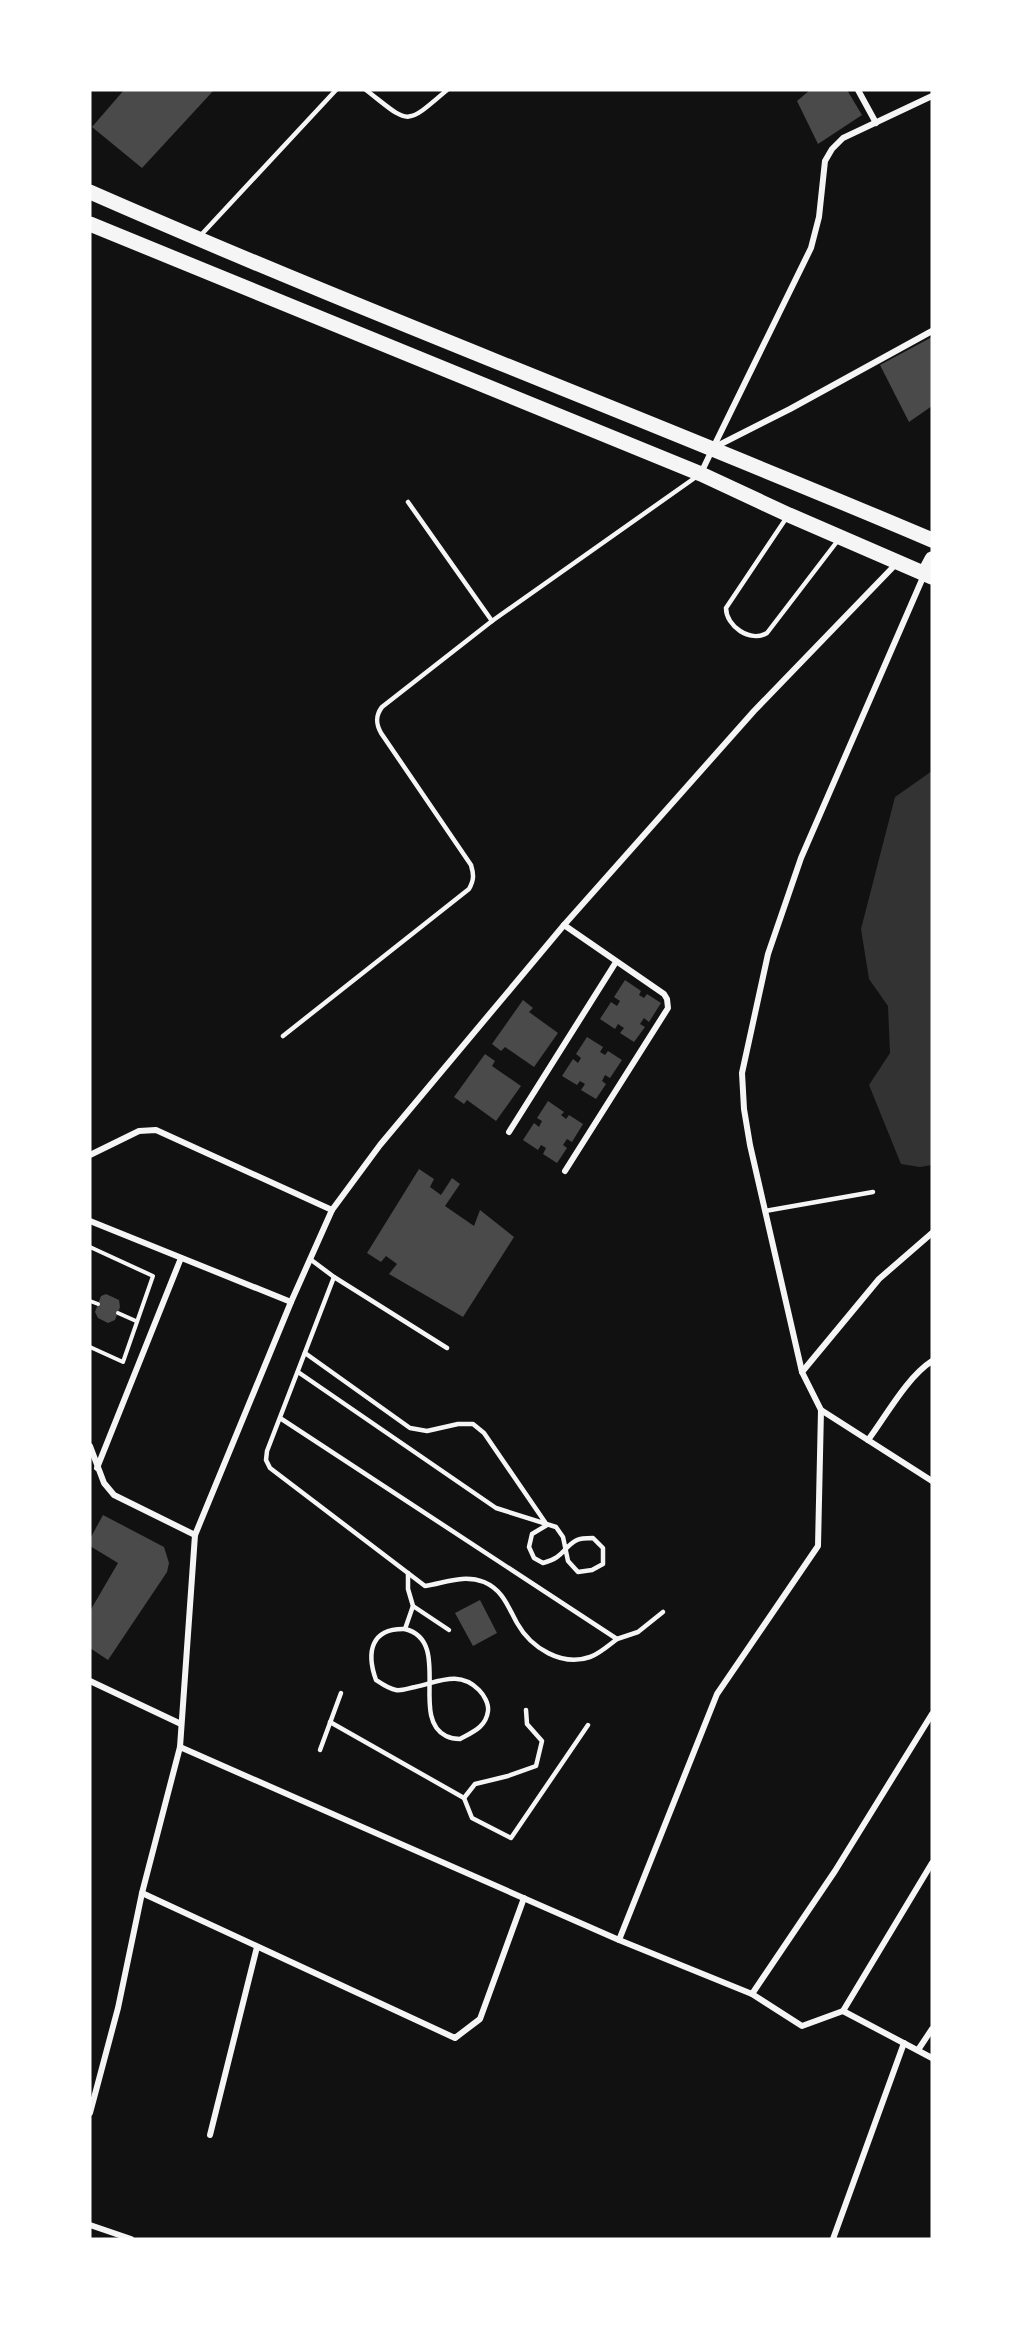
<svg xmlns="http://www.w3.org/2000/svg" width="1022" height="2329" font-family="Bitter,serif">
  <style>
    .water { fill: #333 }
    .building { fill: #4a4a4a }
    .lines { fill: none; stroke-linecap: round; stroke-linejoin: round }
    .path { stroke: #f5f5f5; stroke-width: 4 }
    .service { stroke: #f5f5f5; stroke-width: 4.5 }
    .minor { stroke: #f5f5f5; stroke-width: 6 }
    .primary { stroke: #f5f5f5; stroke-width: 15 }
  </style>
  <rect width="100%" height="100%" fill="#111"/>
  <polygon class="water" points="932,771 932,1165 920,1167 901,1164 869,1085 890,1053 888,1006 869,979 861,929 895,797"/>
  <g class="building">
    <polygon points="124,90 214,90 142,168 92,127"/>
    <polygon points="810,90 847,90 862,115 818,144 797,101"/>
    <polygon points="932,337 932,406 909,422 880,365"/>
    <polygon points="625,980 641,991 639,995 644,998 647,994 661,1003 649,1022 644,1018 640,1024 645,1027 634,1042 620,1033 624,1028 618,1024 615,1029 600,1019 611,1002 617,1006 620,1001 614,997"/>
    <polygon points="523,1000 533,1008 529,1012 558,1033 534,1067 505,1047 501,1051 492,1044"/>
    <polygon points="587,1037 603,1047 600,1052 605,1055 608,1051 622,1060 610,1078 605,1075 602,1081 606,1084 596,1099 581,1090 585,1084 580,1081 577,1085 562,1076 573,1059 578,1063 581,1058 576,1054"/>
    <polygon points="485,1054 495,1061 492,1066 521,1086 496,1121 467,1100 464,1104 454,1097"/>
    <polygon points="548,1101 564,1112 561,1115 566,1119 569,1115 583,1124 572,1142 567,1139 563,1145 567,1148 557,1163 543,1154 546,1148 541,1145 538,1150 523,1140 534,1123 539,1127 542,1121 537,1118"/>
    <polygon points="419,1169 434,1179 430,1187 441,1195 452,1178 460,1184 445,1206 474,1226 480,1210 514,1237 463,1317 389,1274 397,1264 386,1256 381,1262 367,1253"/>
    <polygon points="106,1294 119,1300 120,1307 115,1320 108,1323 98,1318 95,1312 101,1296"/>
    <polygon points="103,1515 164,1547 169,1563 167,1572 108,1660 90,1648 90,1611 118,1563 90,1546 90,1539"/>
    <polygon points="480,1600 497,1633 473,1646 455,1613"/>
  </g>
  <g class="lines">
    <g class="path">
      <polyline points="90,1247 153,1276 123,1362 90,1347"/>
      <polyline points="90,1301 98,1304"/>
      <polyline points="118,1313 136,1321"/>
    </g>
    <g class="service">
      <path d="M366 90C410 124 404 127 447 90"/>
      <polyline points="201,235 336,90"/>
      <polyline points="408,502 492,621"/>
      <path d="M787 517 726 608C726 626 750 643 767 633L839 539"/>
      <path d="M283 1036 469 889C474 880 474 875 471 865L381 733C376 724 375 716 382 707L492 621 696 477"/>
      <polyline points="765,1211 873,1192"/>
      <polyline points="310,1259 334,1277 447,1348"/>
      <path d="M298 1372 496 1508 556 1527 563 1537 568 1561 578 1572 592 1570 603 1564V1548L593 1538C589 1538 581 1538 577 1540 563 1547 564 1558 543 1563L534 1558 529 1547 532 1534 547 1525 484 1433 473 1424H458L427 1431 410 1428 305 1353"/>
      <path d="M280 1418 617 1639C609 1645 599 1654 590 1657 562 1667 531 1648 517 1623 508 1607 503 1590 484 1582 463 1574 445 1583 425 1586L270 1468 266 1460 267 1451 334 1277"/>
      <polyline points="413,1606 449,1630"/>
      <path d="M405 1629C371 1628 366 1652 376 1680 382 1684 389 1689 396 1690 402 1691 409 1688 415 1687 439 1682 459 1670 479 1690 484 1695 489 1704 488 1711 486 1727 473 1732 460 1739 456 1739 450 1738 446 1736 409 1718 453 1641 405 1629"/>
      <polyline points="405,1629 413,1606 408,1589 408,1573"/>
      <polyline points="617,1639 638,1632 663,1612"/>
      <polyline points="330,1722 464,1798 472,1818 511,1838 588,1725"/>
      <polyline points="320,1750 341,1693"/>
      <polyline points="464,1798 475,1784 508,1776 536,1766 542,1741 527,1724 526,1710"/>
    </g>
    <g class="minor">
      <polyline points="858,90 876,123"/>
      <polyline points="713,448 811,248 819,217 825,161 832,149 843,138 932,96"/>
      <polyline points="701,473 713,448 790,409 932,331"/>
      <polyline points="564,925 664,994 667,999 668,1008 565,1171"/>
      <polyline points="509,1132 616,962"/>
      <polyline points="90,1155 139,1131 156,1130 332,1210"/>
      <polyline points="90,1221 291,1302"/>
      <polyline points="802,1372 750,1145 744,1109 742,1073 768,954 801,858 924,575"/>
      <polyline points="821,1410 932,1481"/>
      <path d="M868 1440C886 1416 907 1377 932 1361"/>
      <polyline points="90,1446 104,1483 114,1495 195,1535"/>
      <polyline points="97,1468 181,1258"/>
      <polyline points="90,1681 181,1724"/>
      <polyline points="180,1747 619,1940 752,1994"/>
      <polyline points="932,1863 843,2011 932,2058"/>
      <polyline points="142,1893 455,2038 480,2019 524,1898"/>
      <polyline points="619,1940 717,1694 818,1546 821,1410 802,1372 879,1279 932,1233"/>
      <polyline points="843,2011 802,2026 752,1994 835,1871 932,1714"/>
      <polyline points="918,2050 932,2029"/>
      <polyline points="90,2113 118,2008 142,1893 180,1747 195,1535 291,1302 332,1210 380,1145 564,925 754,711 897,563"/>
      <polyline points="210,2135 257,1947"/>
      <polyline points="90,2225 131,2239"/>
      <polyline points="833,2239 904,2043"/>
    </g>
    <g class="primary">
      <path d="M90 192C368 314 652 421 932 540"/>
      <polyline points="90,224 701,474 789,515 932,577"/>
      <polyline points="924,574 932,559"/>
    </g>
  </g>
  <rect width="1022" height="2329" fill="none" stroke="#ffffff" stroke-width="183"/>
</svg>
